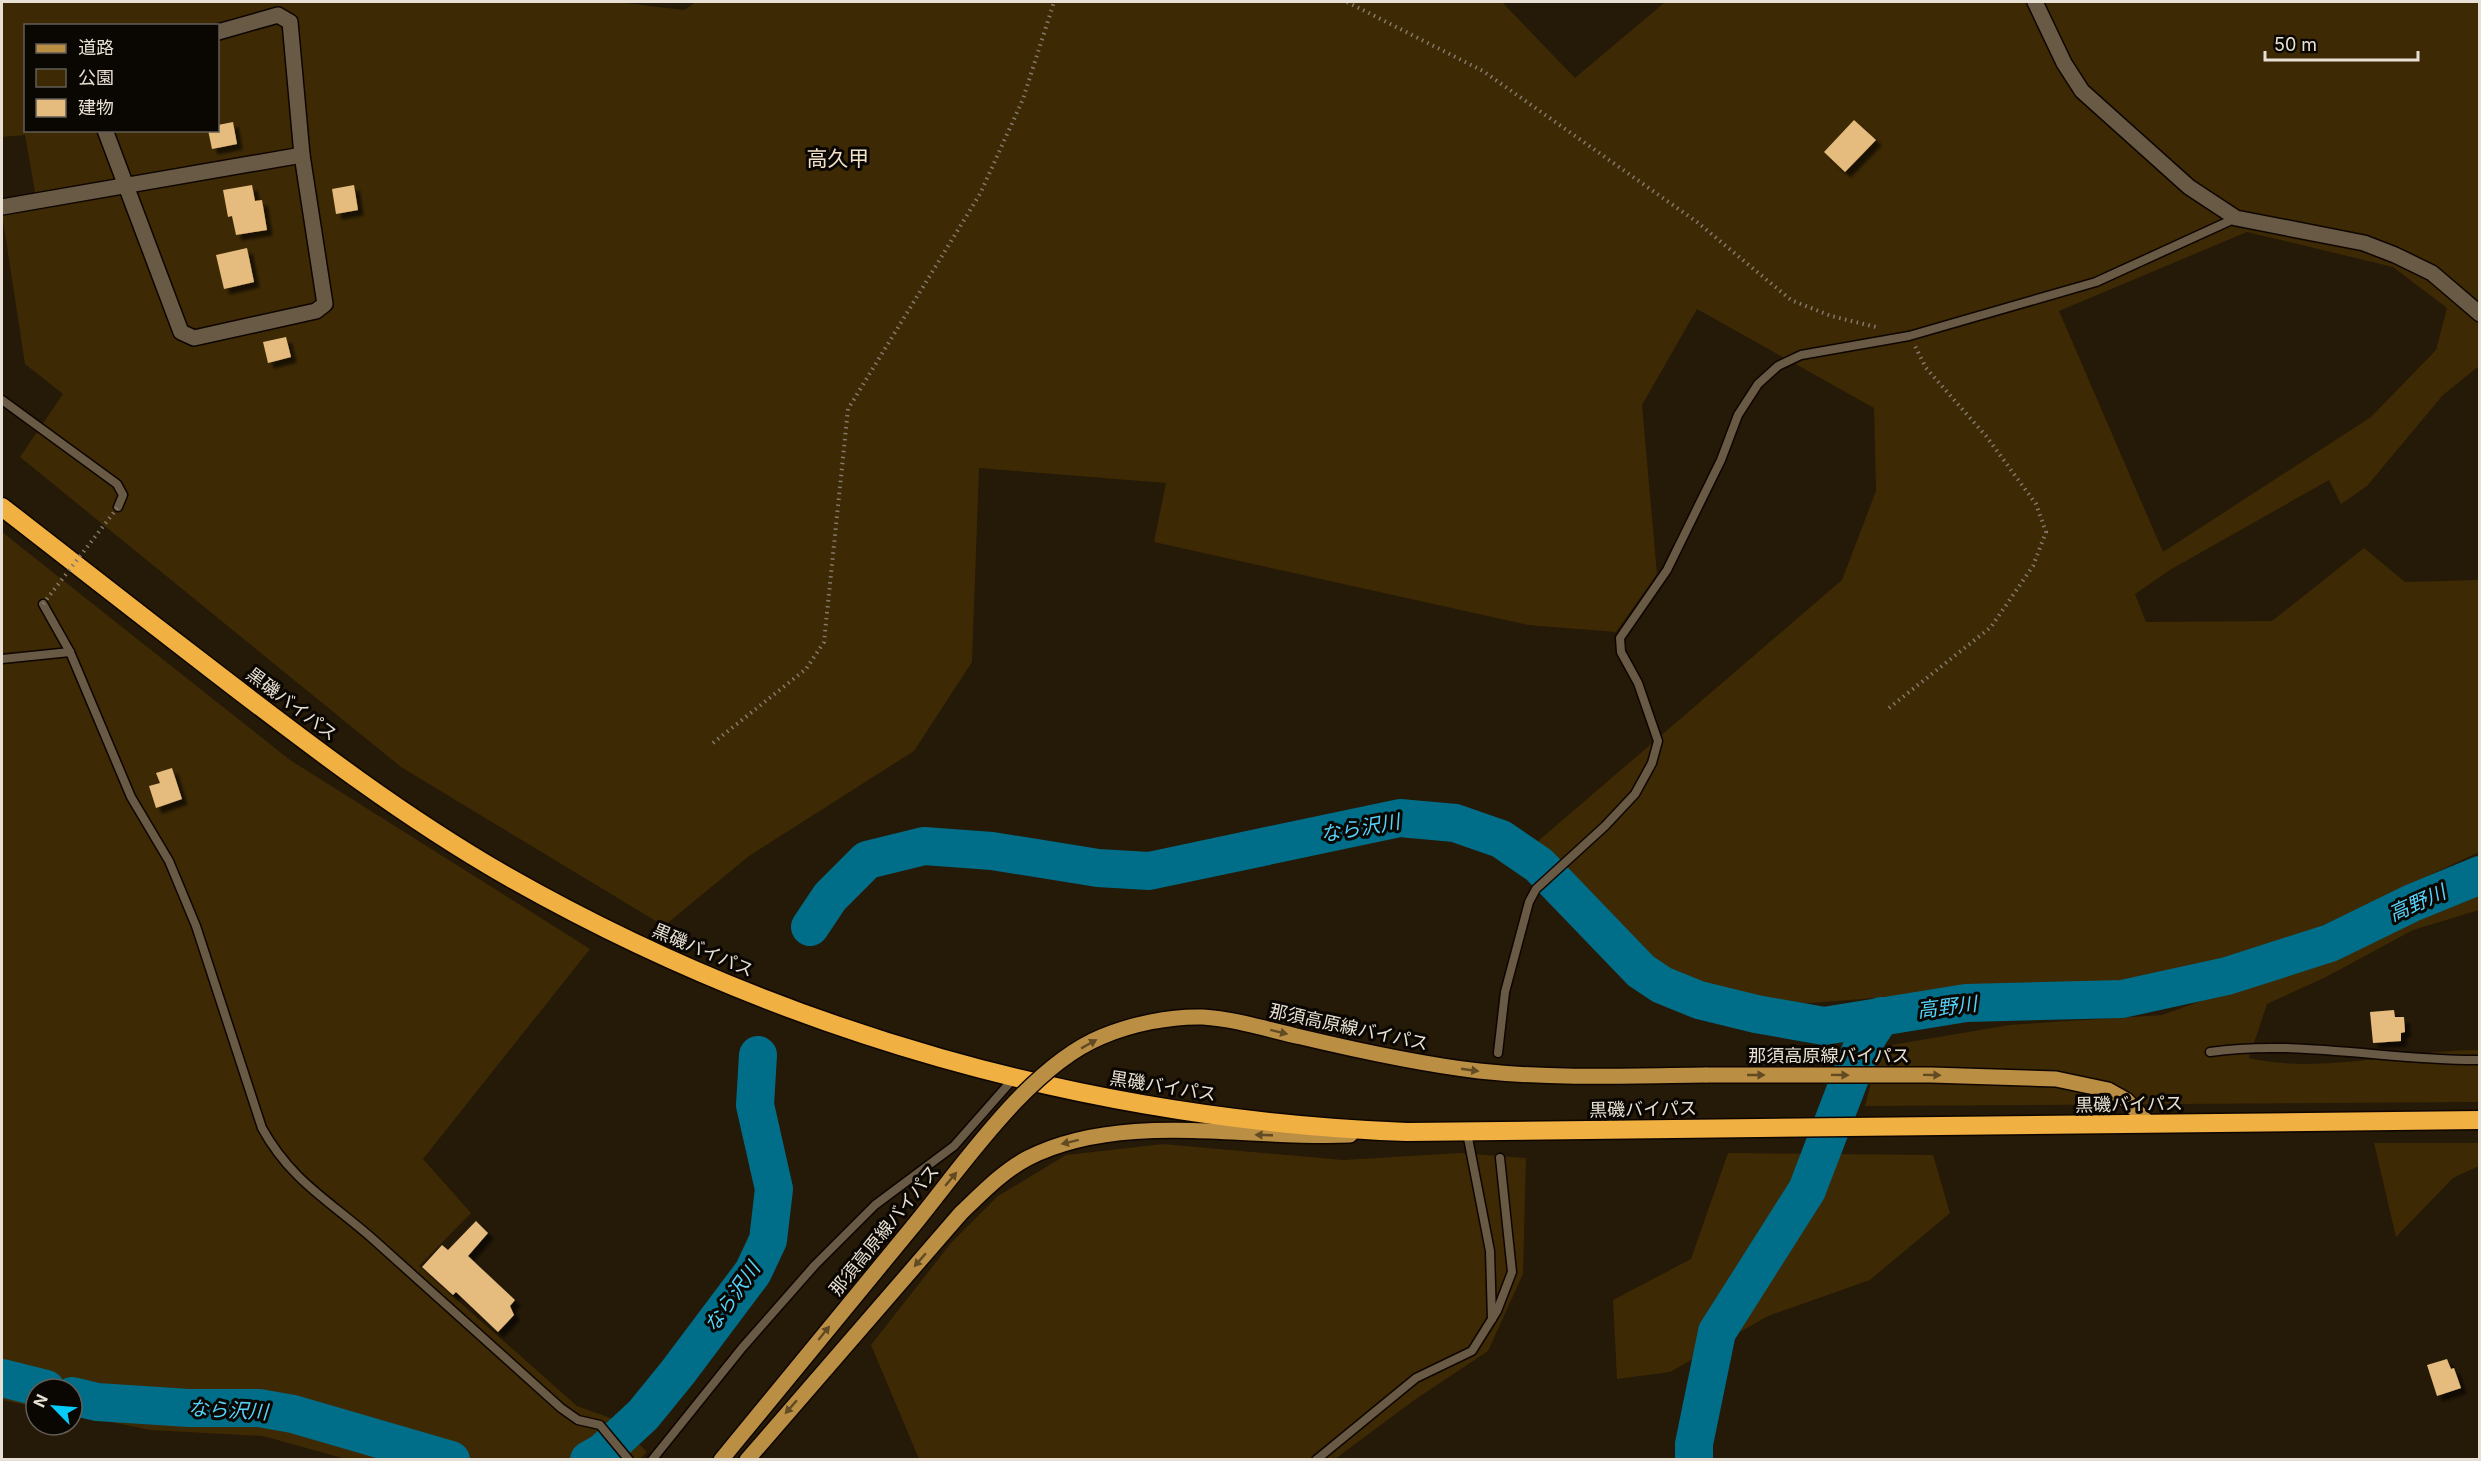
<svg xmlns="http://www.w3.org/2000/svg" width="2481" height="1461" font-family="Inter,'Noto Sans JP',sans-serif">
  <style>
    .green { fill: #3d2904; fill-rule: evenodd }
    .lines { fill: none; stroke-linecap: round; stroke-linejoin: round }
    .river { stroke: #006e89; stroke-width: 38 }
    .building { fill: #e5bc7d; filter: url(#shadow) }
    .lane-casing { stroke: #0e0500; stroke-width: 11 }
    .street-casing { stroke: #0e0500; stroke-width: 18 }
    .primary-casing { stroke: #0e0500; stroke-width: 18 }
    .highway-casing { stroke: #0e0500; stroke-width: 21 }
    .path { stroke: #847a6b; stroke-width: 4; stroke-dasharray: 1.5 4.5; stroke-linecap: butt }
    .lane { stroke: #685a45; stroke-width: 8 }
    .street { stroke: #685a45; stroke-width: 15 }
    .primary { stroke: #ba8e43; stroke-width: 15 }
    .highway { stroke: #f0b042; stroke-width: 18 }
    .primary-bridge-casing { stroke: #0e0500; stroke-width: 18; stroke-linecap: butt }
    .path-bridge { stroke: #847a6b; stroke-width: 4; stroke-dasharray: 1.5 4.5; stroke-linecap: butt }
    .primary-bridge { stroke: #ba8e43; stroke-width: 15 }
    .oneway { fill: #624a22 }
    .labels { text-anchor: middle; dominant-baseline: central; stroke-width: 6; stroke-linejoin: round; paint-order: stroke }
    .street-label { font-size: 18px; fill: #e8e0d4; stroke: #0a0602 }
    .water-label { font-size: 20px; font-style: italic; fill: #55d3fb; stroke: #0a0602 }
    .quarter-label { font-size: 21px; fill: #f0e0c8; stroke: #0a0602 }
  </style>
  <defs>
    <filter id="shadow"><feDropShadow dx="5.5" dy="5.5" stdDeviation="1.5" flood-color="#0009"/></filter>
  </defs>
  <rect width="100%" height="100%" fill="#251907"/>
  <g class="green">
    <path d="M2 2H617L684 10 696 2H1502L1575 78 1665 2H2479V366L2443 395 2367 486 2341 504 2329 480 2170 570 2135 594 2146 622 2272 621 2364 548 2405 582 2479 580V852L2306 933 2136 984 1979 990 1773 1006 1672 973 1616 929 1537 842 1842 580 1876 491 1874 408 1697 309 1642 405 1657 574 1616 632 1528 625 1154 542 1166 483 979 468 972 662 914 751 749 856 664 926 401 767 20 457 63 394 25 364 2 214 38 209 25 135 2 137ZM26 26H218V130H26ZM2247 232 2393 267 2447 308 2436 350 2371 417 2163 552 2059 311Z"/>
    <polygon points="2,532 290,760 590,949 423,1159 471,1213 419,1266 577,1406 613,1419 647,1452 640,1459 346,1459 263,1436 150,1430 72,1414 72,1389 36,1389 36,1407 2,1400"/>
    <path d="M2479 892V910L2413 930 2326 977 2267 1004 2249 1058C2324 1075 2403 1050 2479 1050V1102L1865 1106 1880 1047 2009 1025 2162 1015 2303 964 2397 918Z"/>
    <polygon points="2374,1143 2479,1143 2479,1166 2453,1178 2396,1237"/>
    <polygon points="1163,1144 1343,1160 1459,1153 1526,1158 1523,1274 1488,1351 1413,1401 1335,1459 919,1459 871,1345 951,1243 998,1196 1066,1155"/>
    <polygon points="1728,1153 1933,1155 1950,1213 1870,1280 1768,1316 1670,1372 1617,1379 1613,1300 1691,1259"/>
  </g>
  <g class="lines">
    <g class="river">
      <polyline points="810,927 830,897 867,860 924,846 992,851 1098,868 1149,871 1400,818 1455,823 1501,839 1539,865 1641,971 1662,985 1699,1000 1756,1014 1824,1026 1966,1003 2122,999 2227,976 2330,943 2412,903 2480,875"/>
      <polyline points="2,1378 46,1389"/>
      <polyline points="72,1396 97,1402 189,1408 259,1408 293,1414 451,1460"/>
      <polyline points="589,1460 603,1452 643,1415 678,1372 753,1272 768,1240 774,1189 755,1105 758,1055"/>
      <polyline points="1694,1460 1694,1444 1717,1332 1807,1190 1863,1044 1881,1016"/>
    </g>
  </g>
  <g class="building">
    <polygon points="1854,120 1876,140 1845,172 1824,152"/>
    <polygon points="233,122 237,144 212,149 208,130 218,130 218,125"/>
    <polygon points="252,185 255,201 262,200 267,230 236,235 232,216 228,217 223,190"/>
    <polygon points="354,185 358,210 336,214 332,189"/>
    <polygon points="247,248 254,282 224,289 216,255"/>
    <polygon points="286,337 291,357 268,363 263,342"/>
    <polygon points="172,768 182,799 156,808 149,786 160,783 156,773"/>
    <polygon points="2394,1010 2395,1017 2404,1017 2405,1032 2401,1033 2401,1041 2373,1043 2370,1012"/>
    <polygon points="476,1221 488,1233 468,1256 515,1300 510,1306 514,1315 498,1332 456,1292 453,1295 422,1267 442,1245 448,1250"/>
    <polygon points="2447,1359 2451,1369 2454,1368 2461,1388 2437,1396 2427,1365"/>
  </g>
  <g class="lines">
    <g class="lane-casing">
      <g id="lane">
        <polyline points="2,400 117,484 123,495 118,507"/>
        <path d="M43 604 70 652 131 797 169 861 196 926 262 1128C291 1181 330 1201 374 1240 436 1295 498 1352 561 1408L578 1420 600 1425 629 1460"/>
        <polyline points="2,659 70,652"/>
        <path d="M2210 1052C2299 1039 2390 1061 2480 1060"/>
        <polyline points="1498,1053 1505,992 1529,902 1536,889 1605,826 1635,794 1652,763 1658,741 1638,683 1621,652 1620,638 1667,570 1721,460 1738,415 1758,384 1778,366 1801,355 1909,336 2096,282 2236,218"/>
        <polyline points="1467,1133 1490,1251 1492,1319"/>
        <polyline points="652,1460 742,1348 815,1265 875,1205 954,1146 1014,1078"/>
        <polyline points="1316,1460 1416,1378 1472,1351 1497,1311 1512,1272 1500,1158"/>
      </g>
    </g>
    <g class="street-casing">
      <g id="street">
        <polyline points="2035,2 2064,63 2082,91 2189,187 2236,218 2364,243 2395,255 2432,273 2480,314"/>
        <polyline points="105,130 181,332 194,338 316,311 325,304 302,155 290,22 278,15 218,32"/>
        <polyline points="2,207 302,155"/>
      </g>
    </g>
    <g class="primary-casing">
      <g id="primary">
        <polyline points="1705,1075 1931,1075 2056,1079 2108,1090 2126,1100 2149,1124"/>
        <polyline points="721,1460 914,1225"/>
        <path d="M747 1460 961 1213C982 1193 1003 1171 1028 1158 1123 1110 1247 1140 1350 1135"/>
      </g>
    </g>
    <g class="highway-casing">
      <path id="highway" d="M2 507C74 563 147 620 220 676 311 746 404 817 505 875 780 1032 1090 1120 1407 1132L2480 1120"/>
    </g>
    <g class="path">
      <polyline points="1347,2 1483,71 1697,222 1791,300 1831,316 1876,327"/>
      <polyline points="1889,708 1991,627 2033,566 2046,532 2036,504 1986,436 1926,368 1915,346"/>
      <polyline points="713,743 806,669 824,642 848,409 980,194 1023,99 1054,2"/>
    </g>
    <use href="#lane" class="lane"/>
    <use href="#street" class="street"/>
    <use href="#primary" class="primary"/>
    <use href="#highway" class="highway"/>
    <g class="primary-bridge-casing">
      <path id="primary-bridge" d="M914 1225C963 1165 1029 1067 1101 1037 1132 1024 1170 1016 1203 1017 1236 1019 1269 1030 1301 1037 1360 1051 1419 1064 1479 1071 1554 1079 1630 1076 1705 1075"/>
    </g>
    <polyline class="path-bridge" points="43,604 118,507"/>
    <use href="#primary-bridge" class="primary-bridge"/>
  </g>
  <defs><path id="oneway-solid" d="M-6-.8H1V-3.2L6.5 0L1 3.2V.8H-6Z" transform="scale(1.5)"/></defs>
  <g class="oneway">
    <use href="#oneway-solid" transform="translate(1279 1032) rotate(14)"/>
    <use href="#oneway-solid" transform="translate(1089 1044) rotate(-29)"/>
    <use href="#oneway-solid" transform="translate(1470 1070) rotate(8)"/>
    <use href="#oneway-solid" transform="translate(1756 1075)"/>
    <use href="#oneway-solid" transform="translate(1840 1075) rotate(1)"/>
    <use href="#oneway-solid" transform="translate(1932 1075) rotate(1)"/>
    <use href="#oneway-solid" transform="translate(1264 1135) rotate(-178)"/>
    <use href="#oneway-solid" transform="translate(1070 1142) rotate(166)"/>
    <use href="#oneway-solid" transform="translate(951 1179) rotate(-50)"/>
    <use href="#oneway-solid" transform="translate(920 1260) rotate(131)"/>
    <use href="#oneway-solid" transform="translate(824 1333) rotate(-51)"/>
    <use href="#oneway-solid" transform="translate(791 1407) rotate(131)"/>
  </g>
  <g class="labels">
    <g class="street-label">
      <text transform="translate(292 704) rotate(37)">黒磯バイパス</text>
      <text transform="translate(703 950) rotate(23)">黒磯バイパス</text>
      <text transform="translate(1349 1027) rotate(12)">那須高原線バイパス</text>
      <text x="1829" y="1055">那須高原線バイパス</text>
      <text transform="translate(1163 1086) rotate(9)">黒磯バイパス</text>
      <text transform="translate(2129 1104) rotate(-1)">黒磯バイパス</text>
      <text transform="translate(1643 1109) rotate(-1)">黒磯バイパス</text>
      <text transform="translate(884 1230) rotate(-51)">那須高原線バイパス</text>
    </g>
    <g class="water-label">
      <text transform="translate(1360 828) rotate(-10)">なら沢川</text>
      <text transform="translate(2417 903) rotate(-24)">高野川</text>
      <text transform="translate(1947 1007) rotate(-7)">高野川</text>
      <text transform="translate(732 1297) rotate(-55)">なら沢川</text>
      <text transform="translate(228 1410) rotate(3)">なら沢川</text>
    </g>
    <g class="quarter-label">
      <text x="838" y="158">高久甲</text>
    </g>
  </g>
  <rect width="2481" height="1461" fill="none" stroke="#e8e0d4" stroke-width="6"/>
  <rect x="24" y="24" width="195" height="108" fill="#0a0602" stroke="#635d56" stroke-width="1.5"/>
  <rect x="36" y="44" width="30" height="9" fill="#ba8e43" stroke="#635d56" stroke-width="1.5"/>
  <text x="78" y="54" font-size="18" fill="#e8e0d4">道路</text>
  <rect x="36" y="69" width="30" height="18" fill="#3d2904" stroke="#635d56" stroke-width="1.5"/>
  <text x="78" y="84" font-size="18" fill="#e8e0d4">公園</text>
  <rect x="36" y="99" width="30" height="18" fill="#e5bc7d" stroke="#635d56" stroke-width="1.5"/>
  <text x="78" y="114" font-size="18" fill="#e8e0d4">建物</text>
  <g transform="translate(54 1407) rotate(295)"><circle r="28" fill="#0a0602" stroke="#635d56" stroke-width="1.5"/>
  <path d="M0-4.5L10 22L0 15L-10 22Z" fill="#06cbf9"/>
  <text y="-9" font-size="16" font-weight="bold" text-anchor="middle" fill="#e8e0d4">N</text>
  </g>
  <path d="M2265 51v9h153v-9" fill="none" stroke="#e8e0d4" stroke-width="3"/>
  <text x="2274" y="51" font-size="18" fill="#e8e0d4" stroke="#0a0602" stroke-width="4.5" paint-order="stroke">50 m</text>
</svg>
